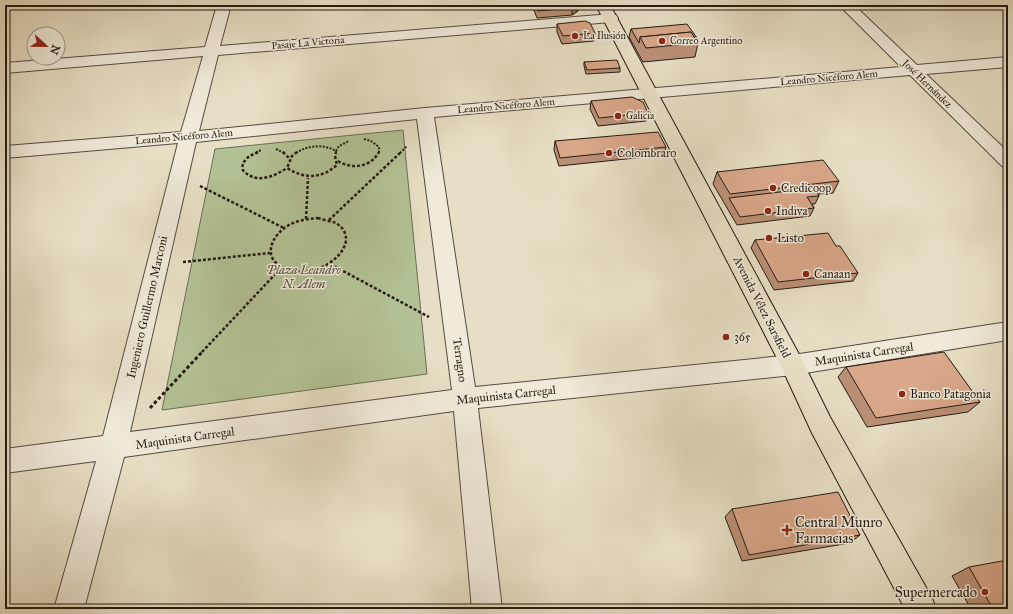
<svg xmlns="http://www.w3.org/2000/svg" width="1013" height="614" font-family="'IM FELL Great Primer',serif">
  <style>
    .green { fill: #b3c296; stroke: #6c6e54 }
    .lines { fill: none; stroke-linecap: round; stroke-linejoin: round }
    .minor-casing { stroke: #564c40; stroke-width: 2 }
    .major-casing { stroke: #251b13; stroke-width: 2 }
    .path-far2 { stroke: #251b13; stroke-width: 2; stroke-dasharray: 2 1.5; stroke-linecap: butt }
    .path-far1 { stroke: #251b13; stroke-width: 2.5; stroke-dasharray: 3 2; stroke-linecap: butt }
    .path { stroke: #251b13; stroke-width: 3; stroke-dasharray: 3.5 2.5; stroke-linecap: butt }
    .minor { fill: #efead9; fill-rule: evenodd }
    .major { fill: #e7dfc5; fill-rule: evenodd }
    .wall { fill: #bb9077; stroke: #251b13 }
    .shaded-wall { fill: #987561; stroke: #251b13 }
    .building { fill: #d9a78a; stroke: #251b13 }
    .poi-dot { fill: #8f2418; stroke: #efead9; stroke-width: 1.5 }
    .labels { text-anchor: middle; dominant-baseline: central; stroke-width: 3; stroke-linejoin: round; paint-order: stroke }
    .far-poi-label { font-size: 10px; fill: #251b13; stroke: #efead9; text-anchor: start }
    .far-street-label { font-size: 10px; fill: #251b13; stroke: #efead9 }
    .poi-label { font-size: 12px; fill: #251b13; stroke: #efead9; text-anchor: start }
    .park-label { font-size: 12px; font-style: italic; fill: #504d3a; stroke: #efead9 }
    .street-label { font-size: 12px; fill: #251b13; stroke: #efead9 }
    .near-poi-label { font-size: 14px; fill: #251b13; stroke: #efead9; text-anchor: start }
  </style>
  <rect width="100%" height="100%" fill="#e7dfc5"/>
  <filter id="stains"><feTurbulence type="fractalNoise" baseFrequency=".005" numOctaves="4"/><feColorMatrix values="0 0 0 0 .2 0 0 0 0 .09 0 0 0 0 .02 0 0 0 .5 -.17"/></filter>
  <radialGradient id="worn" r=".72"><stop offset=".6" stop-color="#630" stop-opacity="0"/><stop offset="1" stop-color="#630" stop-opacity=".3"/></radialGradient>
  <polygon class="green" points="403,130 427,374 162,410 215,149"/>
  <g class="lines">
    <g class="minor-casing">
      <path id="minor" d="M217 5H231L220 46 611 14 616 15 618 18 616 21 611 22 218 55 199 131 425 108 901 67 839 5H854L917 65 1008 57V67L926 74 1008 152V168L1002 166 910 75 434 117 475 387 793 355 1008 322V340L793 375 478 408 502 609H472L454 411 124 457 84 609H54L96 461 5 473V449L103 436 178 143 5 158V146L181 132 203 56 5 73V63L205 47ZM417 119 452 390 130 432 196 142Z"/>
    </g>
    <g class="major-casing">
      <polygon id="major" points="596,5 610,5 801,358 830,417 932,598 936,609 905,609 812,433 782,368"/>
    </g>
    <g class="path-far2">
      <polyline points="364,139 371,141 379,147 379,153"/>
      <polyline points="276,149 284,153"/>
      <polyline points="336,151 339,146 349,141"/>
      <polyline points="256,153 261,150"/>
      <path d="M296 153C308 145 324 144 336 151V153"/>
      <polyline points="400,153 407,146"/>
    </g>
    <g class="path-far1">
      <path d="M258 152C249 156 243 159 242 169 255 185 273 177 287 168"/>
      <polyline points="283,152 290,159"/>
      <path d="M297 152 292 156 287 168C305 179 321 179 337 165L335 156 336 152"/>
      <path d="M338 161C352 170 371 167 379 152"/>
      <polyline points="200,186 284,228"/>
      <path d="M318 218C323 220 331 221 336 223 367 243 319 283 286 269 260 259 271 234 291 224 299 220 309 219 318 218Z"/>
      <polyline points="306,219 308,178"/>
      <polyline points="329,220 401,152"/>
      <polyline points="183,262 270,253"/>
      <polyline points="330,264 429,317"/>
      <polyline points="202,352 281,268"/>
    </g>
    <polyline class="path" points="150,408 203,351"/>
    <use href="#minor" class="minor"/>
    <use href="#major" class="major"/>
  </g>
  <g class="wall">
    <polygon points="534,5 578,5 578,11 572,15 537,18 534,10"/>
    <polygon points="557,24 595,33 594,41 562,44 557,32"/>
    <polygon points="631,29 697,38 696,40 698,43 695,57 643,62 629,37"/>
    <polygon points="584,62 620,68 620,72 586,74 584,66"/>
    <polygon points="591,101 648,113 646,121 598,126 590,109"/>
    <polygon points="555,141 666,147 664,155 559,166 554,150"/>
    <polygon points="717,172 839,181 833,193 818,194 819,196 815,204 812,204 814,208 810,216 737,225 713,184"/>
    <polygon points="755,240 836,246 858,273 853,281 774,290 751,248"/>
    <polygon points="846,367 980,402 968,412 867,427 838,377"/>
    <polygon points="732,509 860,535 850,543 742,561 725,517"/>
    <polygon points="969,567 1008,609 971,609 952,576"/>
  </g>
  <polygon class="shaded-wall" points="576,5 578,5 578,11 572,15 572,8"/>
  <g class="building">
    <polygon points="535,5 576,5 572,8 538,11"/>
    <polygon points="585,21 590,23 595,33 563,36 557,24"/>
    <polygon points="687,24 697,38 695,38 691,32 640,37 639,43 631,29"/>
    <polygon points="691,32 698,43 646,48 640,37"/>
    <polygon points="617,60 620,68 587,70 584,62"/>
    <polygon points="632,97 643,102 648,113 599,118 591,101"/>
    <polygon points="658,132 666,147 560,158 555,141"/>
    <polygon points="823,160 839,181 730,194 717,172"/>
    <polygon points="814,188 819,196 807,197 814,208 740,217 729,198"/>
    <polygon points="828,233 836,246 840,246 858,273 778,282 755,240"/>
    <polygon points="944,352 980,402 876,418 846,367"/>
    <polygon points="838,492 860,535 749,555 732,509"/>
    <polygon points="1008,560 1008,609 993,609 969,567"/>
  </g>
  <g class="poi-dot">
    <circle cx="575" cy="36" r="4"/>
    <circle cx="662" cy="41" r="4"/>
    <circle cx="618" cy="116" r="4"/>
    <circle cx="609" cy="153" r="4"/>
    <circle cx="773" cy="188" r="4"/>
    <circle cx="768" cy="211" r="4"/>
    <circle cx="769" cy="238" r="4"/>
    <circle cx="806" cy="274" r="4"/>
    <circle cx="726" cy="337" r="4"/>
    <circle cx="902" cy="394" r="4"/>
    <path d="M785 524h4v4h4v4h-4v4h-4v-4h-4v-4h4z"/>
    <circle cx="985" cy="592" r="4"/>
  </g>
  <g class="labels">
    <g class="far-poi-label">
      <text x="583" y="36">La Ilusión</text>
      <text x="670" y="41">Correo Argentino</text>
      <text x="626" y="116">Galicia</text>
    </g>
    <g class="far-street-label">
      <text transform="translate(308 43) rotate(-5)">Pasaje La Victoria</text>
      <text transform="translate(829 78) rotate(-5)">Leandro Nicéforo Alem</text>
      <text transform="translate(927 84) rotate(44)">José Hernández</text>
      <text transform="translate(506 106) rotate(-5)">Leandro Nicéforo Alem</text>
      <text transform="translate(184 137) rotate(-5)">Leandro Nicéforo Alem</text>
    </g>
    <g class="poi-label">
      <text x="617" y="153">Colombraro</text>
      <text x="781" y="188">Credicoop</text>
      <text x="776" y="211">Indiva</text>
      <text x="777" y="238">Listo</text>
      <text x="814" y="274">Canaan</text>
      <text x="734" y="337">365</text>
      <text x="910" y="394">Banco Patagonia</text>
    </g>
    <g class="park-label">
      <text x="304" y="270">Plaza Leandro<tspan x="304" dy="14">N. Alem</tspan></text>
    </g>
    <g class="street-label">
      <text transform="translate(147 307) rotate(-77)">Ingeniero Guillermo Marconi</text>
      <text transform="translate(762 307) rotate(63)">Avenida Vélez Sarsfield</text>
      <text transform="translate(864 354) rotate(-9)">Maquinista Carregal</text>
      <text transform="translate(460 360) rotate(82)">Terragno</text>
      <text transform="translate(506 395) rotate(-6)">Maquinista Carregal</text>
      <text transform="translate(185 438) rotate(-8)">Maquinista Carregal</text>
    </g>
    <g class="near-poi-label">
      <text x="795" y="522">Central Munro<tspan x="795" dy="16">Farmacias</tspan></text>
      <text x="977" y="592" text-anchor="end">Supermercado</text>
    </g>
  </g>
  <rect width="1013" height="614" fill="none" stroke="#e7dfc5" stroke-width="20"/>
  <rect x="6" y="6" width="1001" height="602" fill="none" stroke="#251b13" stroke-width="2"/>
  <rect x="10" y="10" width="993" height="594" fill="none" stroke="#251b13"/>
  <g transform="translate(46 46) rotate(112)"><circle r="19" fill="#efead9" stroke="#9e978a"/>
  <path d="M0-3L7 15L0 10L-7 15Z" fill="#8f2418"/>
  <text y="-6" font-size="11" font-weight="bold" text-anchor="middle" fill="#251b13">N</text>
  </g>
  <rect width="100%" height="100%" filter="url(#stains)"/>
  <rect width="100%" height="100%" fill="url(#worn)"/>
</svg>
